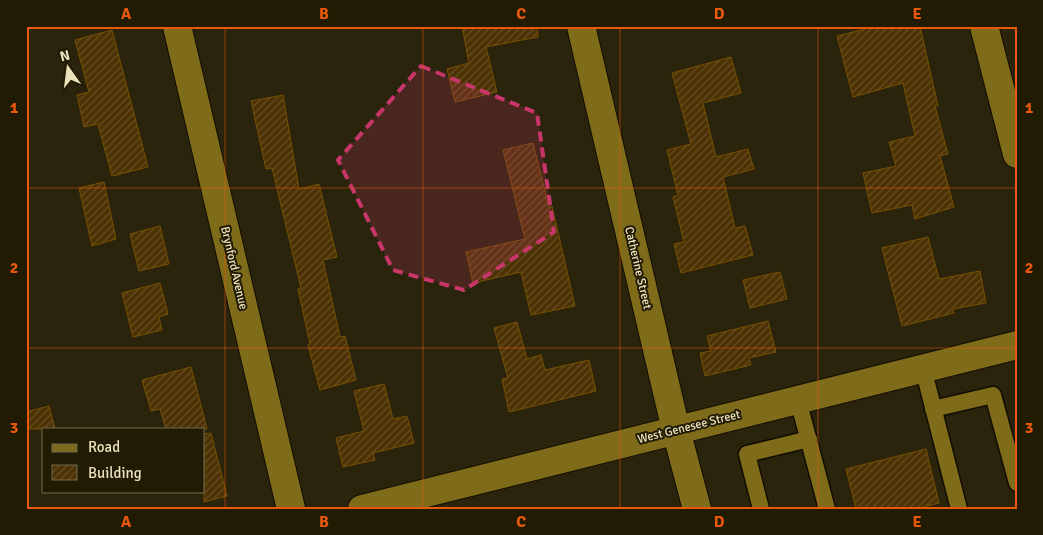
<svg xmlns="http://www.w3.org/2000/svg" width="1043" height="535" font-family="Signika,sans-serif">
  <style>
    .building { fill: url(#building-hatch); stroke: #794f00 }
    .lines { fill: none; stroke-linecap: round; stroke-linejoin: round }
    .service-casing { stroke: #130d00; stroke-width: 19 }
    .minor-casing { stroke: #130d00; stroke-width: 30 }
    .service { stroke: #7f6c1b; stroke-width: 16 }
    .minor { stroke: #7f6c1b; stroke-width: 28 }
    .marked { fill: #c8366a; fill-opacity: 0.2; stroke: #c8366a; stroke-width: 4; stroke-dasharray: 10 6; stroke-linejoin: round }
    .grid { fill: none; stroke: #e8590c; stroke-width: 1; stroke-opacity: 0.55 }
    .labels { text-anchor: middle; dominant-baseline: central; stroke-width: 4; stroke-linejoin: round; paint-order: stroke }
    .street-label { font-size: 12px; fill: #ebe1bc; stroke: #211b04 }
    .neatline { fill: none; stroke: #e8590c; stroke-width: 2 }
    .grid-label { font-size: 16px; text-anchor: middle; font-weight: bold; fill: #e8590c }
  </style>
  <defs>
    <pattern id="building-hatch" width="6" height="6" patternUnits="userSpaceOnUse" patternTransform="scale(1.25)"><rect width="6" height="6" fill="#4c3203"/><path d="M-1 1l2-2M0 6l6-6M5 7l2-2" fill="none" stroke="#664f26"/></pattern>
  </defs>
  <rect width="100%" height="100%" fill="#2a240c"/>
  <g class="building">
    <polygon points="462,26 537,26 538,37 486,47 497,92 455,102 447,69 469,63"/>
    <polygon points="877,26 920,26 938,106 935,106 948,154 940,156 954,207 915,219 912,205 872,213 863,173 896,166 889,142 915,136 903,83 853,97 837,36"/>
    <polygon points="112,30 148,167 112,176 98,124 84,127 77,95 89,92 75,40"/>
    <polygon points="731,57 741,93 703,103 716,157 748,149 754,169 723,177 735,228 745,226 753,255 681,273 674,244 684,242 673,197 678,195 667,150 691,144 672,73"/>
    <polygon points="283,95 299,189 319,184 337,257 323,260 340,337 345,336 356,380 320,390 308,345 310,344 298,289 301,288 272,168 266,169 251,101"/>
    <polygon points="533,143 549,207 552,206 575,306 531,315 521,272 473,283 466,252 525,239 503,150"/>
    <polygon points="104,182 116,239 92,246 79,188"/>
    <polygon points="160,226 169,264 139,271 130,234"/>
    <polygon points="928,237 939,279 980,271 986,303 953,309 954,313 902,326 882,248"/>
    <polygon points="780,272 787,299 750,308 743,280"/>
    <polygon points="160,283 168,314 159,317 162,330 133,337 122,293"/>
    <polygon points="768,321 776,352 749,358 751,365 705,376 700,353 711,351 707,336"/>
    <polygon points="517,322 527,359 541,355 545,370 589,360 596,391 509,412 502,379 508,378 494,328"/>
    <polygon points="191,367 207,429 166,429 160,409 151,411 142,380"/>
    <polygon points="384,384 393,419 407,416 414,443 373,453 375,460 343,467 336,438 364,431 354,391"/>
    <polygon points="49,406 55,429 26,429 26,412"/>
    <polygon points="211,433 227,496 204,502 204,434"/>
    <polygon points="926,449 939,503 915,509 856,509 846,469"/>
  </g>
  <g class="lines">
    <g class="service-casing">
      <g id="service">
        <polyline points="923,368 959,509"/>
        <polyline points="798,400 827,509"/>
        <polyline points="933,409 993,395 1017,483"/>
        <polyline points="761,509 747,454 809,439"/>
      </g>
    </g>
    <g class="minor-casing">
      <g id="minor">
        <polyline points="177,26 291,509"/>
        <polyline points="581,26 676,430 697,509"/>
        <polyline points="984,26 1017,154"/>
        <polyline points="362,509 1017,345"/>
      </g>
    </g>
    <use href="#service" class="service"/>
    <use href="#minor" class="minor"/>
  </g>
  <path class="marked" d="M421 66 537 113 554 232 464 290 393 270 338 160Z"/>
  <path class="grid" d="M225 26V509M423 26V509M620 26V509M818 26V509M26 188H1017M26 348H1017"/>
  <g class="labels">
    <g class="street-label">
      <text transform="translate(234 268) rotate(77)">Brynford Avenue</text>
      <text transform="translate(638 268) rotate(77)">Catherine Street</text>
      <text transform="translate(689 427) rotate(-14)">West Genesee Street</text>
    </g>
  </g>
  <rect width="1043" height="535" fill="none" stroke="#211b04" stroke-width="55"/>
  <rect x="42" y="428" width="162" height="65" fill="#211b04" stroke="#726a4e"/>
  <rect x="52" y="444" width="25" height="8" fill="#7f6c1b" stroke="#726a4e"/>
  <text x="88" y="452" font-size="15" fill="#ebe1bc">Road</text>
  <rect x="52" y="465" width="25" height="15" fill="url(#building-hatch)" stroke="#726a4e"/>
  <text x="88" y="478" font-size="15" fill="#ebe1bc">Building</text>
  <g transform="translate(68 68) rotate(346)" stroke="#211b04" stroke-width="4" paint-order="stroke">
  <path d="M0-4L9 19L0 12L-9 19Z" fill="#ebe1bc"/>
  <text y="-8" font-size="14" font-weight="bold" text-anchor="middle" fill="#ebe1bc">N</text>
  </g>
  <rect x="28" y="28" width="988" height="480" class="neatline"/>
  <g class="grid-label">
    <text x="126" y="19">A</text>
    <text x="324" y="19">B</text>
    <text x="521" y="19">C</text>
    <text x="719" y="19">D</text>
    <text x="917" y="19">E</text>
    <text x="14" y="113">1</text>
    <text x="1029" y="113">1</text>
    <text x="14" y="273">2</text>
    <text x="1029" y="273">2</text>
    <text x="14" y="433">3</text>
    <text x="1029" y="433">3</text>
    <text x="126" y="527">A</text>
    <text x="324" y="527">B</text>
    <text x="521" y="527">C</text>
    <text x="719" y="527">D</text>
    <text x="917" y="527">E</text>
  </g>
</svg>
